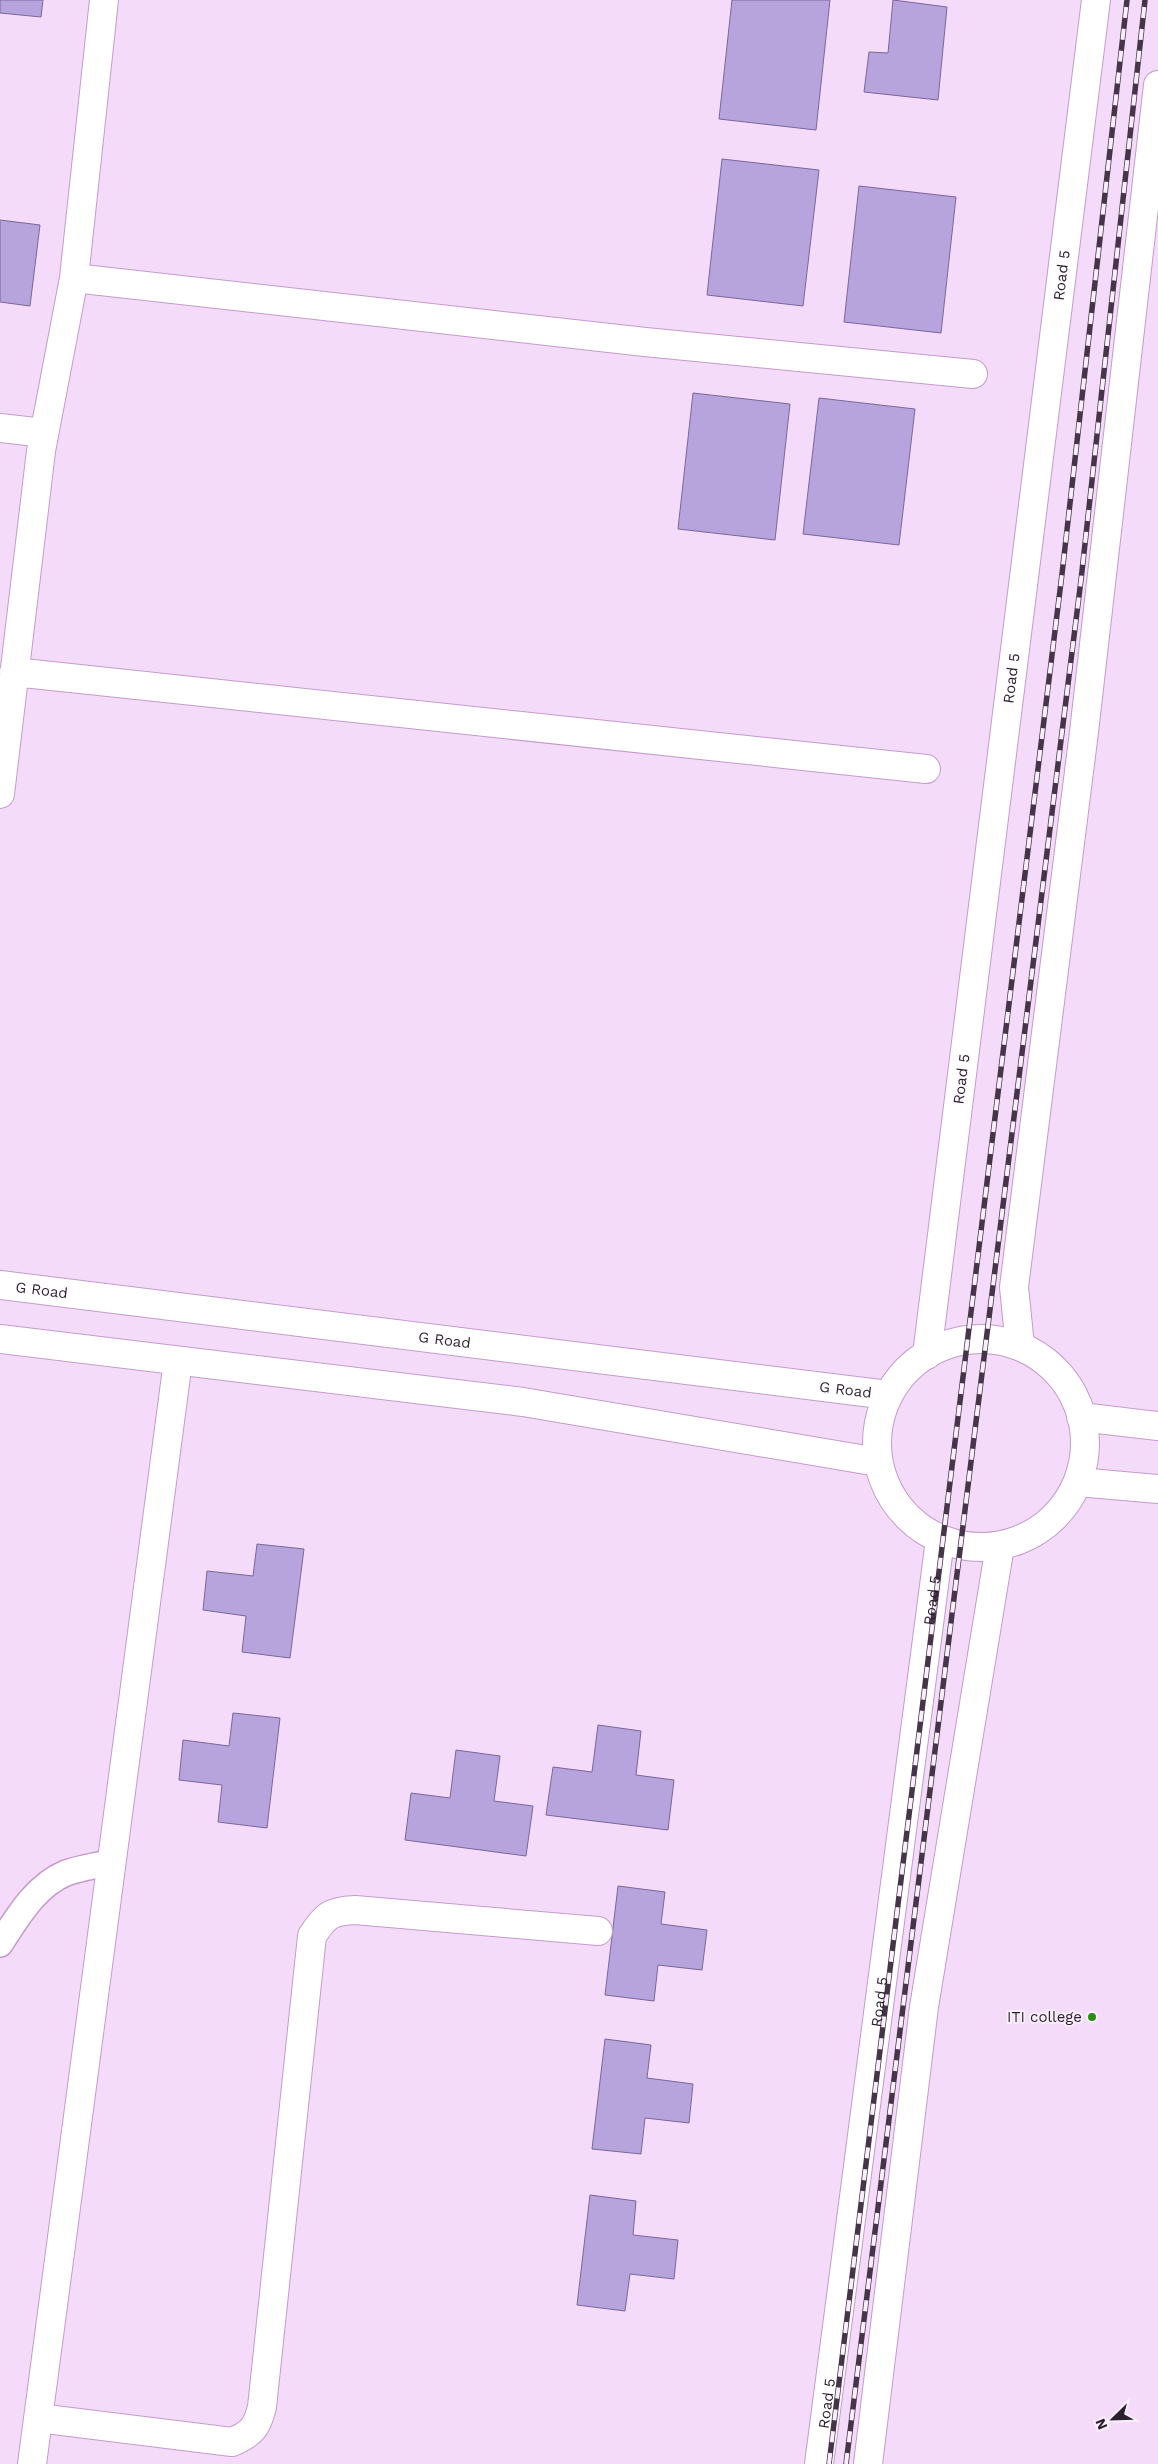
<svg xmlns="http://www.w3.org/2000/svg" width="1158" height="2464" font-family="'Work Sans',sans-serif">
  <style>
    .building { fill: #b8a4dd; stroke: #7a669b }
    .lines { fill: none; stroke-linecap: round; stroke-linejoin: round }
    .service-casing { stroke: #c49bcc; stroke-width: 28 }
    .minor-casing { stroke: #c49bcc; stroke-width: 30 }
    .tertiary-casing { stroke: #c49bcc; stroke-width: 30 }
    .service { stroke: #fff; stroke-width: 25 }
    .minor { stroke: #fff; stroke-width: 28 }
    .tertiary { stroke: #fff; stroke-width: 28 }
    .rail-casing { stroke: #463549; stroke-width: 5.5 }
    .rail { stroke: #f8effa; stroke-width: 4; stroke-dasharray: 11; stroke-linecap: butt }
    .poi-dot { fill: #288f10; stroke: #f8effa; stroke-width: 2 }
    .labels { text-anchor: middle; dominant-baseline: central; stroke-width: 4; stroke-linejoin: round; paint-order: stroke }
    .street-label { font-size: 15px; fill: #2d1d30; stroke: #f8effa }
    .poi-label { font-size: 15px; fill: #2d1d30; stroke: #f8effa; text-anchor: end }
  </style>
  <rect width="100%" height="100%" fill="#f5dbfa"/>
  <!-- building -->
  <path class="building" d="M0 0H43L41 17 0 13Z
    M732 0H830L816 130 719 119Z
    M893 0 947 7 938 100 864 92 869 52 888 53Z
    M722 159 819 170 803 306 707 295Z
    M859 186 956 197 941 333 844 322Z
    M0 220 40 225 30 306 0 302Z
    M693 393 790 404 775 540 678 529Z
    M819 398 915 409 899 545 803 534Z
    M257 1544 304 1549 290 1658 242 1652 246 1616 203 1610 207 1571 253 1576Z
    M233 1713 280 1718 267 1828 218 1822 222 1785 179 1780 183 1740 229 1746Z
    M598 1725 641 1731 636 1775 674 1780 668 1830 546 1815 553 1767 592 1772Z
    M456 1750 500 1756 494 1801 533 1806 526 1856 405 1840 411 1793 450 1798Z
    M618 1886 665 1892 661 1924 707 1930 702 1970 658 1965 654 2001 605 1995Z
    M605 2039 651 2045 647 2078 693 2084 689 2123 645 2118 641 2154 592 2149Z
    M590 2195 636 2201 633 2235 678 2240 674 2279 630 2274 625 2311 577 2305Z"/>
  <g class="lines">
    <defs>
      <path id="service" d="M0 1944C17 1918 35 1886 66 1873 80 1868 96 1866 111 1862"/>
      <path id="minor" d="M74 278 645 342 973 374
        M0 428 44 433
        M14 672 926 769
        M0 794 41 451 74 278 104 0
        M38 2418 232 2442C251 2434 257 2428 262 2407L312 1936C325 1916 330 1911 355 1910L598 1931
        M32 2464 178 1361"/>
      <g id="tertiary">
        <path id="s1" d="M0 1285 888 1395"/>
        <path d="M0 1339 523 1402 878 1462"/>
        <circle cx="981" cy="1443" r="104"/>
        <path d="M1020 1346 1014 1287 1084 732 1158 85"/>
        <path id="s2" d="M927 1355 1096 0"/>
        <path d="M1081 1417 1158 1426"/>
        <path d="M1078 1482 1158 1489"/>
        <path id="s3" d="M819 2464 940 1540"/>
        <path d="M868 2464 924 2007 1000 1546"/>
      </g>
    </defs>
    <!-- service casing -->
    <use href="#service" class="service-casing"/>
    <!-- minor casing -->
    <use href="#minor" class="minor-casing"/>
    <!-- tertiary casing -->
    <use href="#tertiary" class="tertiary-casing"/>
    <!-- service -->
    <use href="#service" class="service"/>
    <!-- minor -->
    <use href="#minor" class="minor"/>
    <!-- tertiary -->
    <use href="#tertiary" class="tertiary"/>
    <defs>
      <path id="rail" d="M829 2464 1062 574 1127 0
        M846 2464 1081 580 1145 0"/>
    </defs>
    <!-- rail casing -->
    <use href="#rail" class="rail-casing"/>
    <!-- rail -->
    <use href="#rail" class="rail"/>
  </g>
  <!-- markers -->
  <circle class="poi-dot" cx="1092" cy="2017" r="5"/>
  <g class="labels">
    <!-- street labels -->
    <g class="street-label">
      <text stroke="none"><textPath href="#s2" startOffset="1088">Road 5</textPath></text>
      <text stroke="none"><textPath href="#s2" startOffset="682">Road 5</textPath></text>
      <text stroke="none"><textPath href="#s2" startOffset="278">Road 5</textPath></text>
      <text stroke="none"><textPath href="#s1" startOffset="42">G Road</textPath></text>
      <text stroke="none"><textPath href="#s1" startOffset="448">G Road</textPath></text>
      <text stroke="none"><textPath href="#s1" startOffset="852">G Road</textPath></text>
      <text stroke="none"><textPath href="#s3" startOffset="871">Road 5</textPath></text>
      <text stroke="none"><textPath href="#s3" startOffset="466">Road 5</textPath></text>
      <text stroke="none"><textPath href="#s3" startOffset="61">Road 5</textPath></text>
    </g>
    <!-- poi labels -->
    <g class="poi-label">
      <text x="1082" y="2017">ITI college</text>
    </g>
  </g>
  <!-- north arrow -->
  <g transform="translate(1113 2419) rotate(247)" stroke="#f8effa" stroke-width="4" paint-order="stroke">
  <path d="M0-4L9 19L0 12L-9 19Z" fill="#2d1d30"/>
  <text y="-8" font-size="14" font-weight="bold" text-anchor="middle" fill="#2d1d30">N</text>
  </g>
</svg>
